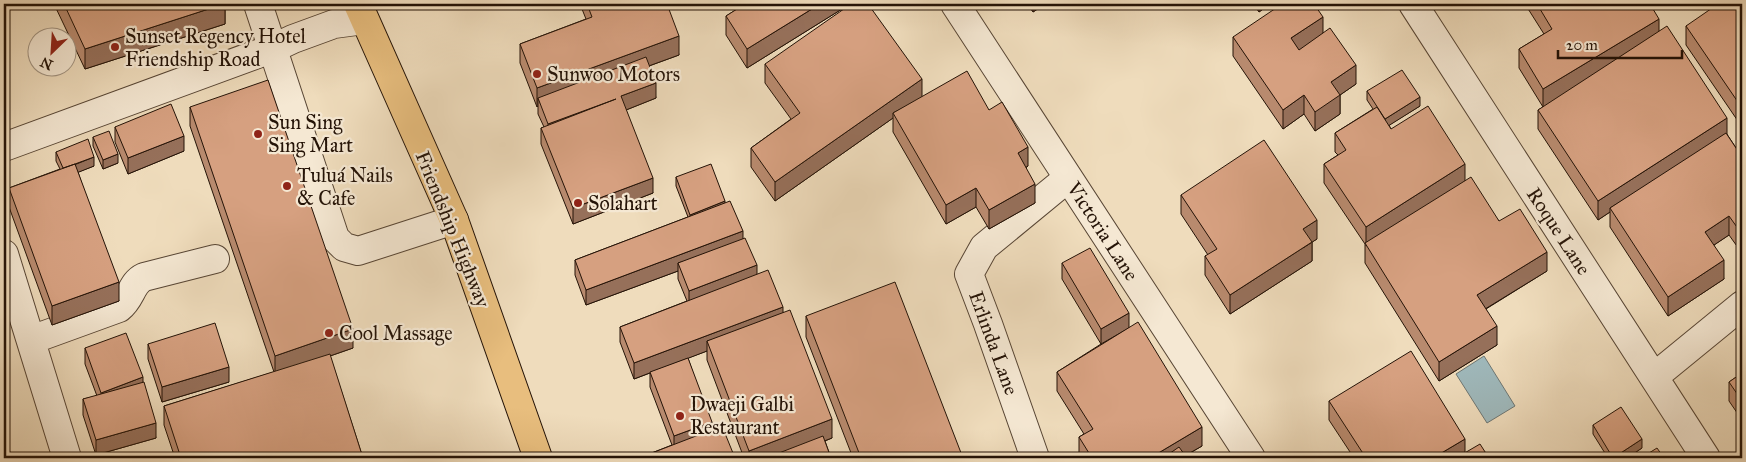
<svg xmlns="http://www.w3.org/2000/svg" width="1746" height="462" font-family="'IM FELL Great Primer',serif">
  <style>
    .water { fill: #9fb9bc; stroke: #6e7774 }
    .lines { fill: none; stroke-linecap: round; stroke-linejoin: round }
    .minor-casing { stroke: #574534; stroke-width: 30 }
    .major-casing { stroke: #241307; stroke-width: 30 }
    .minor { stroke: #f5e8d3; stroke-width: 28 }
    .major { stroke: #e8be7e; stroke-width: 28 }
    .wall { fill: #b88a6e; stroke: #241307 }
    .shaded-wall { fill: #96705a; stroke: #241307 }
    .building { fill: #d6a080; stroke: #241307 }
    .poi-dot { fill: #8f2418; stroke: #f5e8d3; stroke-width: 2 }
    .labels { text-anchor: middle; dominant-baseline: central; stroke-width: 4.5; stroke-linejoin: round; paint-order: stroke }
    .poi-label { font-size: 20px; fill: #241307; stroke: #f5e8d3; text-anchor: start }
    .street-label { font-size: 20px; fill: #241307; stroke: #f5e8d3 }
  </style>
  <rect width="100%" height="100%" fill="#efdcbc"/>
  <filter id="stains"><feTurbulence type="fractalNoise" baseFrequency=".004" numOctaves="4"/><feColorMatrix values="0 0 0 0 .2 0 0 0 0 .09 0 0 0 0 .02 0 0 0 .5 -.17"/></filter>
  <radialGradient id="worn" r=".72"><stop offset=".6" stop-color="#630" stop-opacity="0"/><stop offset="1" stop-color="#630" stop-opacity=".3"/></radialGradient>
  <!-- water -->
  <path class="water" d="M1484 356 1515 406 1487 423 1456 374Z"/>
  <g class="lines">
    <defs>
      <path id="minor" d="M258 4 335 238 344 247 358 251 454 220
        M955 4 1251 458
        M1413 4 1706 458
        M4 147 274 48 293 39 334 24 364 20
        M4 254 67 458
        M31 340 119 308C132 298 131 283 144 277L215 259
        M1654 377 1742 305
        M1035 458 988 324 969 274 984 247 1068 178"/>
      <path id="major" d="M358 4 454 220 538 458"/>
    </defs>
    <!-- minor casing -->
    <use href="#minor" class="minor-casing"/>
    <!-- major casing -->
    <use href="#major" class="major-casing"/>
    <!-- minor -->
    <use href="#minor" class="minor"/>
    <!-- major -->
    <use href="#major" class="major"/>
  </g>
  <!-- wall -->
  <path class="wall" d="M54 4H225V24L85 69Z
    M580 4H667L679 55 649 66 656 98 626 110 653 193 573 224 541 144V128L544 127 538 114V106L537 107 520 63V44L586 19Z
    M745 4H850L747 68 726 35V16Z
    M1027 4H1045L1033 12Z
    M1253 4H1270L1259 12Z
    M1525 4H1650L1659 31 1742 157V247L1739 249 1729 235 1714 245 1724 279 1668 316 1610 227V212L1598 220 1538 129V110L1543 107 1519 68V49L1544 34Z
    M1742 4V127L1686 45V26Z
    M1323 33 1356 84 1340 95V114L1315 131 1304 114 1283 129 1233 56V37Z
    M765 64 922 97 989 110 1028 166 1026 168 1035 203 989 229 976 207 946 224 893 132V118L775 201 751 167V148L791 119 765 83Z
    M1367 91 1420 106 1389 125 1391 129 1465 181 1499 221 1547 271 1486 309 1497 345 1439 381 1365 263V244L1324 183V164L1338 155 1335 152V133L1373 109 1367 100Z
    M190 107 353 348 330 356 363 458H175L164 425V406L274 372 190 126Z
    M115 127 184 151 128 174 115 142Z
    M93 137 118 163 103 169 93 146Z
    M56 152 94 166 78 172 119 301 52 325 9 207V188L60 169 56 161Z
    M676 177 725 203 743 239 757 275 783 312 832 438 825 441 831 458H744L707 360V351L688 358 712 430 735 458H644V456L672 445 650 387V373L634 379 620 342V327L687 301 678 279V271L586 305 575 275V260L688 217 676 186Z
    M1181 195 1317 239 1312 242V261L1230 314 1205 275V256L1208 255 1181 214Z
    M1062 263 1129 327 1202 446 1185 456 1187 458H1081L1079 456V437L1084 434 1057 391V372L1101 344 1062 279Z
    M806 316 963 458H853L806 337Z
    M148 344 229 382 162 402 148 359Z
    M85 348 143 382 156 438 96 455 83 415V399L97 396 85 364Z
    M1742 373V420L1729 401V382Z
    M1329 401 1465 453 1489 458H1354L1329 420Z
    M1593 425 1642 448 1627 458H1608L1593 434Z"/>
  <!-- shaded-wall -->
  <path class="shaded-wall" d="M224 4H225V24L85 69V49Z
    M820 4H850L747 68V49Z
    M1033 4H1045L1033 12Z
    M1259 4H1270L1259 12Z
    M1323 17V36L1291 57V38Z
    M1659 19V38L1543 108V89Z
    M679 36V55L541 105 538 98V106L537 107V88Z
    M1356 65V84L1340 95V114L1315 131V112L1331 82Z
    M922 79V98L893 113V118L775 201V182Z
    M656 83V98L621 112V96Z
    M1304 95V114L1283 129V110Z
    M1420 97V106L1385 128V119Z
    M616 99 548 139V124Z
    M1727 118V137L1610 208V212L1598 220V201Z
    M184 136V151L128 174V158Z
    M1028 147V166L1018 172V153Z
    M118 154V163L103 169V160Z
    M94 157V166L64 178V169Z
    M1465 164V183L1366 246V227Z
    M653 178V193L573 224V208Z
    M1035 184V203L989 229V210Z
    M976 188V207L946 224V205Z
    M725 201V210L690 224V215Z
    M1729 216V235L1705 251V232Z
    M1317 220V239L1303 248V229Z
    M1742 228V247L1739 249V230Z
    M743 231V246L678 263V271L586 305V290Z
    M1312 242V261L1230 314V295Z
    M1547 252V271L1477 314V295Z
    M1724 260V279L1668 316V297Z
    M757 265V281L689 307V291Z
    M119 282V301L52 325V306Z
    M783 307V323L707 341V351L634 379V363Z
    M1129 313V328L1101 344V329Z
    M1497 326V345L1439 381V362Z
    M353 329V348L275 375V356Z
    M229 367V382L162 402V387Z
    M143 377V393L101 408V393Z
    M832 419V438L780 458H749V451Z
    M712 422V438L674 452V436Z
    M156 423V438L96 455V440Z
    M1202 427V446L1181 458H1150Z
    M1465 439V458H1433Z
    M1642 439V448L1627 458H1613Z"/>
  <!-- building -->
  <path class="building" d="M64 4H224L85 49Z
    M587 4H667L679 36 537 88 520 44 592 17Z
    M745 4H820L747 49 726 16Z
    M851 4H868L922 79 775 182 751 148 800 113 765 64Z
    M1282 4H1314L1323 17 1291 38 1299 50 1330 28 1356 65 1331 82 1340 95 1315 112 1304 95 1283 110 1233 37Z
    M1537 4H1650L1659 19 1543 89 1519 49 1552 29Z
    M1718 4H1742V108L1686 26Z
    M1667 26 1727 118 1598 201 1538 110Z
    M646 57 656 83 621 96 653 178 573 208 541 128 616 99 548 124 538 98Z
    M1402 70 1420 97 1385 119 1367 91Z
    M967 71 989 110 1002 102 1028 147 1018 153 1035 184 989 210 976 188 946 205 893 113Z
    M268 80 353 329 275 356 190 107Z
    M171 104 184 136 128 158 115 127Z
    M1428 106 1465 164 1366 227 1324 164 1346 150 1335 133 1377 107 1391 129Z
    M109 131 118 154 103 160 93 137Z
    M1726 133 1742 157V228L1739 230 1729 216 1705 232 1724 260 1668 297 1610 208Z
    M88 139 94 157 75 164 63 168 56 152Z
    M1264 140 1317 220 1303 229 1312 242 1230 295 1205 256 1217 249 1181 195Z
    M75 164 119 282 52 306 9 188Z
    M711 164 725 201 690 215 676 177Z
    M1471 177 1499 221 1520 209 1547 252 1477 295 1497 326 1439 362 1365 243Z
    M730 201 743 231 586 290 575 260Z
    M745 238 757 265 689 291 678 263Z
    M1090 248 1129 313 1101 329 1062 263Z
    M768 270 783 307 634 363 620 327Z
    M895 282 963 458H861L806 316Z
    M790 310 832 419 749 451 707 341Z
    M1138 322 1202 427 1150 458H1092L1079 437 1093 429 1057 372Z
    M215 323 229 367 162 387 148 344Z
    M126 333 143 377 101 393 85 348Z
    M1411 351 1465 439 1433 458H1366L1329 401Z
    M330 354 363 458H181L164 406Z
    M688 358 712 422 674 436 650 372Z
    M1742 373V401L1729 382Z
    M144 382 156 423 96 440 83 399Z
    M1621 407 1642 439 1613 458 1593 425Z
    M722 426 735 458H645L644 456Z
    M4 435 12 458H4Z
    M823 436 831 458H766Z
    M1480 444 1489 458H1456Z
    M1179 447 1187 458H1163Z
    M1657 448 1664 458H1641Z"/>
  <!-- markers -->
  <g class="poi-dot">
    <circle cx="115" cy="47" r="5"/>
    <circle cx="537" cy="74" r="5"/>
    <circle cx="258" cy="134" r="5"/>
    <circle cx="287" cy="186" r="5"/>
    <circle cx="578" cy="203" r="5"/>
    <circle cx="329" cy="333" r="5"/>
    <circle cx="680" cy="416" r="5"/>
  </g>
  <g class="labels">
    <!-- poi labels -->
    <g class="poi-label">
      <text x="125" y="36">Sunset Regency Hotel<tspan x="125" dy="23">Friendship Road</tspan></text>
      <text x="547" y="74">Sunwoo Motors</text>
      <text x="268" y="122">Sun Sing<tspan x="268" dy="23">Sing Mart</tspan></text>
      <text x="297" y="175">Tuluá Nails<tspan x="297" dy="23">&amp; Cafe</tspan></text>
      <text x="588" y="203">Solahart</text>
      <text x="339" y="333">Cool Massage</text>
      <text x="690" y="404">Dwaeji Galbi<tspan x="690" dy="23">Restaurant</tspan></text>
    </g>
    <!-- street labels -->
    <g class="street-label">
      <text transform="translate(453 229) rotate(68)">Friendship Highway</text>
      <text transform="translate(1103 231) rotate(57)">Victoria Lane</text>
      <text transform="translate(1559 231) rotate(57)">Roque Lane</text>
      <text transform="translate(994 343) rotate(70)">Erlinda Lane</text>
    </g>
  </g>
  <!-- margin -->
  <rect width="1746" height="462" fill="none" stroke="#efdcbc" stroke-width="20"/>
  <rect x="5" y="5" width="1736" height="452" fill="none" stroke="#241307" stroke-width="2.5"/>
  <rect x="10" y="10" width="1726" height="442" fill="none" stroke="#241307"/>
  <!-- north arrow -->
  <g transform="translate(52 52) rotate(205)"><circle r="24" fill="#f5e8d3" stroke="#a19381"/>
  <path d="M0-4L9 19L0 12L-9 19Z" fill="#8f2418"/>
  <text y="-8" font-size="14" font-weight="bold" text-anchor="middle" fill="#241307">N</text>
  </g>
  <!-- scale -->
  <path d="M1558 50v8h124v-8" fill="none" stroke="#241307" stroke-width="2.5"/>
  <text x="1566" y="50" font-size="15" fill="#241307" stroke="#f5e8d3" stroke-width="4" paint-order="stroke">20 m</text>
  <rect width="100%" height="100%" filter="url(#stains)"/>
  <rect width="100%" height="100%" fill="url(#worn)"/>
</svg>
